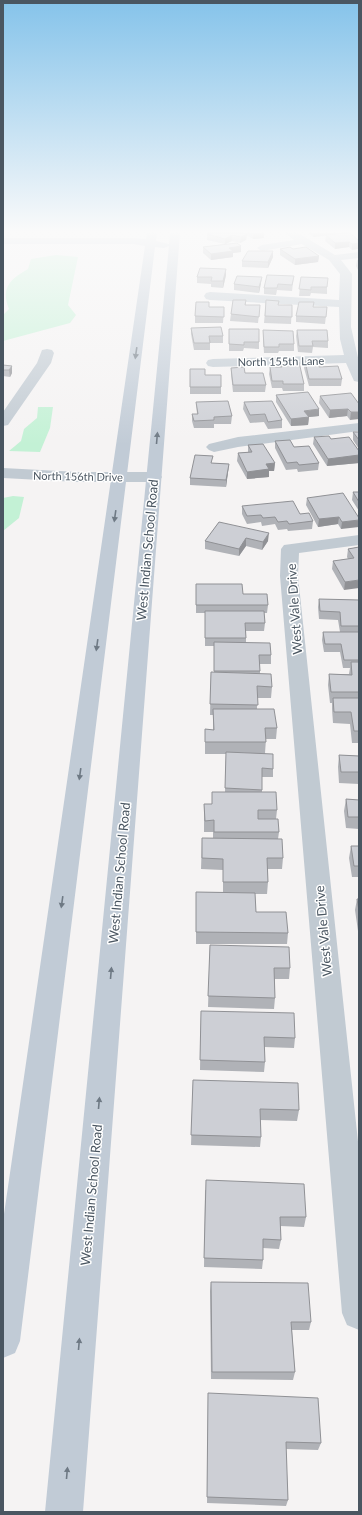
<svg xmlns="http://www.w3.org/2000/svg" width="362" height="1515" font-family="Lato,sans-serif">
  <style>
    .green { fill: #c3f1d5 }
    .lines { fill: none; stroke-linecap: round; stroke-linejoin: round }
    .street { fill: #c1cad2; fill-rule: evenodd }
    .secondary { fill: #c1cbd6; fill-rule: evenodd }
    .wall { fill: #b0b2b7 }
    .shaded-wall { fill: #909195 }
    .building { fill: #cdcfd5; stroke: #909195 }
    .oneway { fill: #6e7984 }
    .labels { text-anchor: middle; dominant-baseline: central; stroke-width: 3; stroke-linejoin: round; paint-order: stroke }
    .far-street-label { font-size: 11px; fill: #4a5661; stroke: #fff }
    .street-label { font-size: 13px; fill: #4a5661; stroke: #fff }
  </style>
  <rect width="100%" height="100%" fill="#f5f3f3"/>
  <!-- green -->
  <path class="green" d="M56 255 78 257 68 305 76 315 70 323 3 341V315L9 309C0 287 11 279 28 269L31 259Z
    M38 407H53L50 428 40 452 9 451 21 441 24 429 37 418Z
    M13 496 24 497 19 518 3 531V498Z"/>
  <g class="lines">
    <!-- street -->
    <path class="street" d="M285 233H298L335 255 359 252V258L341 260 352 274 351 327 359 362V382L354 381 346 363 213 367 208 366 206 363 208 360 213 359 344 355 340 339 339 307 210 300 206 299 204 296 206 293 210 292 339 300 340 274 329 260 302 244 262 251 257 248 262 245 294 240Z
      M47 349 52 350 54 353 51 363 8 425 3 426V412L37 363 42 350Z
      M359 423V431L238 447 214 452 209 450 206 447 209 444 238 437Z
      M3 468 78 472H154L160 474 162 477 160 480 154 482H78L3 478Z
      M359 535V545L299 553 298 576 359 1151V1330L347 1325 342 1313 280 576 281 549 284 545Z"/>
    <!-- secondary -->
    <path class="secondary" d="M147 233H157L156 241 169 244 170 233H180L83 1512H45L169 246 164 248 155 247 20 1341 15 1353 3 1358V1221L145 246 133 244H3V238H133L146 239Z"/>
  </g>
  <!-- wall -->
  <path class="wall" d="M209 233H264V238L253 239 247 235 246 240 240 243 232 241 226 244 241 246V252L233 253V257L211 260 203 253V247L225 244 207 240V234Z
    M307 233H339L359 241 352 250 349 247 335 249 325 241 326 236 313 237Z
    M280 249H293L319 256 318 262 295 265 280 255Z
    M359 255V270H358L356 266 357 260H358Z
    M273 257 268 268 242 267V261Z
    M226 275 223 288 211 287V284L197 283V277Z
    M294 276 292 291 277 290 276 295 264 294V288Z
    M301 277 327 287V294L311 293 310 296H299Z
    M261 283 259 293 234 290V284Z
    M246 300V305H260L258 323 230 321 231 314Z
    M266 300 278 305H292L291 324 264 323Z
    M224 307 223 323H195V316Z
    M313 307H327L325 324 296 322V316Z
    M191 328 223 336V343H210V350H194L191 334Z
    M229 329 259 342V349L244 348 243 351H229Z
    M263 330 294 344V351H279L278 353H264L263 337Z
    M297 330 328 341V348L313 347 312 353 298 352 296 336Z
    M305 361 319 367 342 379 341 386H309L304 368Z
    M280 362 304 384V391H283L282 388H272L269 374 270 367H280Z
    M3 365 12 366V373L10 377 3 376Z
    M231 368 245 373 266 385 265 392H233L231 374Z
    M190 369 205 375 221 387V394H190Z
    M276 395 319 416 309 417 308 425 291 426 276 402Z
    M320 396 359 404 350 420 347 416 329 418 319 403Z
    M196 402 232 416 231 424H214V428H194L192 421V414H197Z
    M244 402 282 420V428L268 429 264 422 250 423 243 409Z
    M353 432H359V449L353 440Z
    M314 437 331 439 359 451V463L327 466 313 444Z
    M275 441 319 463 318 470 298 472 297 469 286 470 275 448Z
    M248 445 275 463 274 471H269V477L247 479 237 461 238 453 248 452Z
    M213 463 229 464 228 472 226 487 190 485V478Z
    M353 492H359V511L352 500Z
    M307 498 359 518 341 529 338 524 318 527 306 505Z
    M242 506 300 514 313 521 312 529 288 531 287 529 278 530 275 524 262 526 261 522 247 524 242 514Z
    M219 522 268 541 262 550 246 546 239 556 205 549V541Z
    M359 547 344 590 332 569 333 561 348 559 347 557 348 549Z
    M196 584 243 594 268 605 267 613H264L265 623 264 631H246V642L271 655V664H260V674L272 687 271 698H257V709L277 728 276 739H266L265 753 273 769V777H262V792L277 810 276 819 279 832 278 839 283 858 282 869H268V882L267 894H255L256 912 288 933 287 944H196V892H223V870L201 869 202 838H213V832H204V804H212V792H225L226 754H205V729L213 730V715H210L211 672 214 673V646H205V613H196Z
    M319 599 359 600V784L339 783 338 767 339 755 359 756 358 747V743H352L350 724 333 723 332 709V703H330L328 685 329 674H349L350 668H343L340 652H324L322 640 323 632H340L338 620 319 619 318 607Z
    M346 799 359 800V829L346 828 344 811Z
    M351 846H359V877H352L349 858Z
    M357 899H359V931H358L355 910Z
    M210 945 290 968 289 979H275V998L274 1009 208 1007Z
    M201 1011 295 1038 294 1048 264 1047 265 1062 264 1072 200 1070Z
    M193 1080 299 1110 297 1121 260 1120 261 1137 260 1147 191 1145Z
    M205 1190 306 1217 304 1227 280 1226 281 1240 279 1249 263 1248V1260L262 1269 204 1267Z
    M211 1282 311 1322 309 1330H292L295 1372 293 1380 211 1379 210 1291Z
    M208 1393 321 1443 318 1450 286 1449 288 1500 286 1506 207 1503Z"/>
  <!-- shaded-wall -->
  <path class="shaded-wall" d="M240 233H245V235L247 234 246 240 240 243 241 237Z
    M264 233V238L253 239V234Z
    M313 233H339L313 237Z
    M232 235V241L225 244V239Z
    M349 242V247L335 249V243Z
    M359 243V249L352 250V244Z
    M241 246V252L233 253V257L211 260V254L229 248Z
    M273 251V257L268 268V262Z
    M319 256 318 262 295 265V259Z
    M226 269V275L223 288V281Z
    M262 277 261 283 259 293V287Z
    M12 366V373L10 377 9 370Z
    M319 409V416L309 417 308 425 291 426V419L304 411Z
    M348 409 347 416 329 418 330 410Z
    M351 412H359V419L350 420Z
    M359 455V463L327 466 328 459Z
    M275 463 274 471H269V477L247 479V472L266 464Z
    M229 464 228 472 226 487V480Z
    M339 517 338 524 318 527 319 519Z
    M359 520V527L341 529 342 522Z
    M269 533 268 541 262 550 263 542Z
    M246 538V546L239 556V549Z
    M359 580V588L344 590 345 582Z"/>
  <!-- building -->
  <path class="building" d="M209 233H242L247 234 241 237 232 235 225 239 207 234Z
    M345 233H350L359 241V243L352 244 349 242 335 243 326 235Z
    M237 243 241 246 229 248 233 251 211 254 203 247Z
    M290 247 293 249 306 247 319 256 295 259 280 249Z
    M248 251H273L268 262 242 261Z
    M200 268 226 269 223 281H211L212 277H197Z
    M267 275 294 276 292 285 278 284 277 288H264Z
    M237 276 262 277 259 287 234 284Z
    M301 277 328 278 327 287H311V290L299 289Z
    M233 300H246L245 305H260L259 317 231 314Z
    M266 300 279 301 278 305H292V317L265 316Z
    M196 302H209V307H224V317L195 316Z
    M299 302H314L313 307H327L326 317 296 316Z
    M221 327 223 336H209L210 343H194L191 328Z
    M229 329H259V342H244V345L229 344Z
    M263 330 293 331 294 344H279V347H264Z
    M297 330H327L328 341H312L313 346H299Z
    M305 361H318L319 367 338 366 342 379H309Z
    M280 362H299L304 384H283V381H272L270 367H282Z
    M3 365 12 366 9 370H3Z
    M244 367 245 373H263L266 385H233L231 368Z
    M190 369H205V375H221V387H190Z
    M308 392 319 409 304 411 309 417 291 419 276 395Z
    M351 393 359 404V412H351L348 409 330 410 320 396Z
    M228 401 232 416 214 417V420L194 421 192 414H198L196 402Z
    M272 401 282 420 268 422 265 414 250 415 244 402Z
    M353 432H359V440Z
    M329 436 331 439 349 437 359 451V455L328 459 314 437Z
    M290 440 294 447 309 446 319 463 299 465 297 462 287 463 275 441Z
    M263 444 275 463 266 464 269 469 247 472 238 453 252 452 248 445Z
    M195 455 213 456 211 463 229 464 226 480 190 478Z
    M353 492H359V502Z
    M343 493 359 518V520L342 522 339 517 319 519 307 498Z
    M293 501 300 514 309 513 313 521 289 524 287 521 278 522 275 517 263 518 261 515 247 516 242 506Z
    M219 522 269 533 263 542 246 538 239 549 205 541Z
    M359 547V580L345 582 333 561 354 558 348 549Z
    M196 584H242L243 594H267L268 605H196Z
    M319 599 359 600V626H341L340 612 320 611Z
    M205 611H264L265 623H245L246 638H205Z
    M323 632H359V660H344L341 644H325Z
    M214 642 270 643 271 655H259L260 671H214Z
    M351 662H359V692H331L329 674 352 675Z
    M211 672 271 674 272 687 257 686 258 705 210 704Z
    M333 698H359V731H354L351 712H334Z
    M213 709H274L277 728H265L266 742H205V729L214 730Z
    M226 752 273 754V769L262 768V790L225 788Z
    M339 755 359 756V772H341Z
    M212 792H276L277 810H258V819H278L279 832H214V820L205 821 204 804H212Z
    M346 799 359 800V817H348Z
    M202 838 282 839 283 858H267L268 882H223V859L202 858Z
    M351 846H359V866H354Z
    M196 892 255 893 256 912H286L288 933 196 932Z
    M357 899H359V911Z
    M210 945 289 947 290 968H274L275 998 208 996Z
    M201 1011 294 1013 295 1038 264 1037 265 1062 200 1060Z
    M193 1080 298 1083 299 1110 260 1109 261 1137 191 1135Z
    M206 1180 304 1184 306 1217H280L281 1240 263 1239V1260L204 1258Z
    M211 1282 308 1283 311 1322H291L295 1372H212Z
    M208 1393 318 1398 321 1443 286 1442 288 1500 207 1497Z"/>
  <!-- one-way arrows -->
  <defs><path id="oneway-solid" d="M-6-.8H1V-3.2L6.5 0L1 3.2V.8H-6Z"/></defs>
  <g class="oneway">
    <use href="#oneway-solid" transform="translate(136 353) rotate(98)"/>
    <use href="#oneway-solid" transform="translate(157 438) rotate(-85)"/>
    <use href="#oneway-solid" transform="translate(115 516) rotate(98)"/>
    <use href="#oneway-solid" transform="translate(97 645) rotate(98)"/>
    <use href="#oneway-solid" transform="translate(80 774) rotate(98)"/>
    <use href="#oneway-solid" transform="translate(62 902) rotate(98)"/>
    <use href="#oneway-solid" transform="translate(111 973) rotate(-85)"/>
    <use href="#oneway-solid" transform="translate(99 1103) rotate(-85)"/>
    <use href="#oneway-solid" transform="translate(79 1344) rotate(-85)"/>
    <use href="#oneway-solid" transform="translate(67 1473) rotate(-85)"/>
  </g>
  <!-- sky -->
  <linearGradient id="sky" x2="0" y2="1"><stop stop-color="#85c3ea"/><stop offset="0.52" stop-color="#fafafa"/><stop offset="1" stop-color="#fafafa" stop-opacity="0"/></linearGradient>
  <rect width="362" height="445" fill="url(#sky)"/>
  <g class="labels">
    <!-- far-street labels -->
    <g class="far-street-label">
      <text transform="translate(281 361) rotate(-1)">North 155th Lane</text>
      <text transform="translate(78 476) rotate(1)">North 156th Drive</text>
    </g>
    <!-- street labels -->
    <g class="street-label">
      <text transform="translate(147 550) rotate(-85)">West Indian School Road</text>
      <text transform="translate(294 609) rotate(-94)">West Vale Drive</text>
      <text transform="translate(119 873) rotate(-85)">West Indian School Road</text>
      <text transform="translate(323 931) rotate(-95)">West Vale Drive</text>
      <text transform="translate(91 1195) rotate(-85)">West Indian School Road</text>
    </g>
  </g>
  <!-- border -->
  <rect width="362" height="1515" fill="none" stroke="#4a5661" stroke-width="8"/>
</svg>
